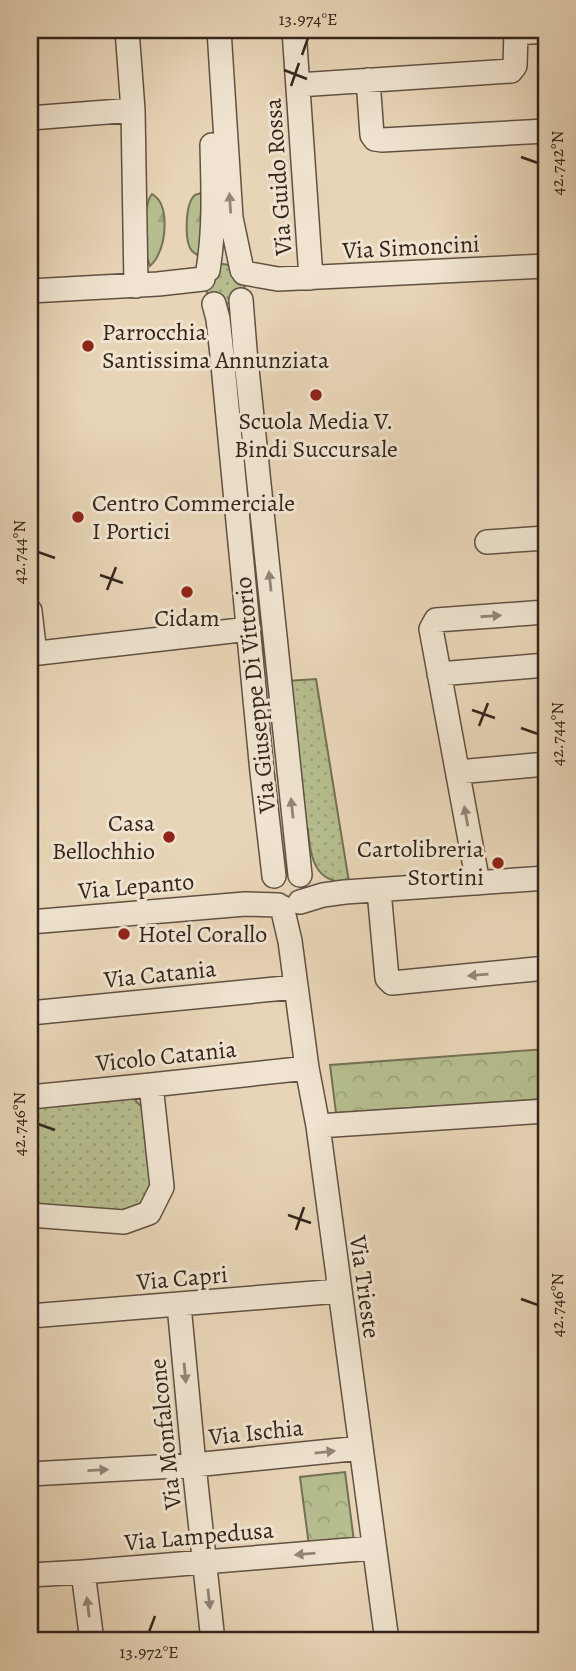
<svg xmlns="http://www.w3.org/2000/svg" width="576" height="1671" font-family="Alegreya,serif">
  <style>
    .grass { fill: url(#grass-dots); stroke: #757155; stroke-width: 2 }
    .forest { fill: url(#forest-firs); stroke: #757155; stroke-width: 2 }
    .park { fill: url(#park-crowns); stroke: #757155; stroke-width: 2 }
    .lines { fill: none; stroke-linecap: round; stroke-linejoin: round }
    .minor-casing { stroke: #615143; stroke-width: 26 }
    .minor { stroke: #f0e4d0; stroke-width: 23 }
    .oneway { fill: #928476 }
    .ticks { fill: none; stroke: #34251c; stroke-width: 2.5 }
    .poi-dot { fill: #8f2418; stroke: #f0e4d0; stroke-width: 2.5 }
    .labels { text-anchor: middle; dominant-baseline: central; stroke-width: 6; stroke-linejoin: round; paint-order: stroke }
    .street-label { font-size: 24px; fill: #34251c; stroke: #f0e4d0 }
    .poi-label { font-size: 24px; fill: #34251c; stroke: #f0e4d0; text-anchor: start }
    .neatline { fill: none; stroke: #34251c; stroke-width: 2.5 }
    .ticks-label { font-size: 18px; text-anchor: middle; fill: #34251c }
  </style>
  <defs>
    <pattern id="grass-dots" width="8" height="8" patternUnits="userSpaceOnUse" patternTransform="scale(1.75)"><rect width="8" height="8" fill="#b6bd8e"/><path d="M2 2h.1M6 6h.1" fill="none" stroke="#9da27a" stroke-width="1.8" stroke-linecap="round"/></pattern>
    <pattern id="forest-firs" width="22" height="20" patternUnits="userSpaceOnUse" patternTransform="scale(1.75)"><rect width="22" height="20" fill="#b6bd8e"/><path d="M5 1l3.5 6h-7zM16 11l3.5 6h-7z" fill="#9da27a"/></pattern>
    <pattern id="park-crowns" width="20" height="18" patternUnits="userSpaceOnUse" patternTransform="scale(1.75)"><rect width="20" height="18" fill="#b6bd8e"/><path d="M2 6a3 3 0 1 1 6 0M12 15a3 3 0 1 1 6 0" fill="none" stroke="#9da27a"/></pattern>
  </defs>
  <rect width="100%" height="100%" fill="#e8d5b7"/>
  <filter id="stains"><feTurbulence type="fractalNoise" baseFrequency=".00286" numOctaves="4"/><feColorMatrix values="0 0 0 0 .2 0 0 0 0 .09 0 0 0 0 .02 0 0 0 .5 -.17"/></filter>
  <radialGradient id="worn" r=".72"><stop offset=".6" stop-color="#630" stop-opacity="0"/><stop offset="1" stop-color="#630" stop-opacity=".3"/></radialGradient>
  <!-- grass -->
  <path class="grass" d="M223 264 235 266 245 282C244 308 215 311 205 289L217 265Z
    M316 679 349 882C314 884 310 856 308 829H301L287 681Z
    M127 1092 143 1108 153 1194 128 1216 30 1211V1103Z"/>
  <!-- forest -->
  <path class="forest" d="M201 193 208 197 202 258C198 255 195 254 192 251 184 242 185 203 195 195 197 194 199 194 201 193Z
    M152 194C170 204 166 241 157 257 156 260 153 263 150 266 143 251 142 207 152 194Z"/>
  <!-- park -->
  <path class="park" d="M546 1049V1099L336 1113 330 1065Z
    M345 1472 354 1541 309 1546 300 1477Z"/>
  <g class="lines">
    <defs>
      <path id="minor" d="M127 30 133 110 136 286
        M219 30 231 218 242 270
        M294 30 311 278
        M517 33 546 31
        M368 80 372 135 375 139 382 140 546 131
        M298 85 511 71 515 66 516 30
        M30 118 133 110
        M208 270C215 228 213 187 212 145
        M244 273 278 279 546 266
        M30 291 158 284 203 279
        M241 300 245 350 300 875
        M214 304 218 319 222 355 262 772 274 876
        M487 542 546 538
        M30 611 35 654
        M30 654 249 629
        M439 674 546 665
        M458 772 546 764
        M478 883 431 629 436 620 546 612
        M379 891 387 978 392 983 546 968
        M300 902 323 895 345 892 546 878
        M282 907 290 941 307 1068 318 1126 387 1641
        M30 922 245 904 278 905
        M30 1013 295 987
        M30 1097 151 1085 307 1068
        M318 1126 546 1111
        M30 1215 124 1222 149 1213 162 1187 151 1085
        M179 1305 194 1465 213 1641
        M30 1316 339 1291
        M30 1474 194 1465 361 1448
        M83 1572 92 1641
        M30 1575 83 1572 373 1548"/>
    </defs>
    <!-- minor casing -->
    <use href="#minor" class="minor-casing"/>
    <!-- minor -->
    <use href="#minor" class="minor"/>
  </g>
  <!-- one-way arrows -->
  <defs><path id="oneway-solid" d="M-6-.8H1V-3.2L6.5 0L1 3.2V.8H-6Z" transform="scale(1.75)"/></defs>
  <g class="oneway">
    <use href="#oneway-solid" transform="translate(230 203) rotate(-94)"/>
    <use href="#oneway-solid" transform="translate(270 581) rotate(-96)"/>
    <use href="#oneway-solid" transform="translate(491 616) rotate(-4)"/>
    <use href="#oneway-solid" transform="translate(292 808) rotate(-96)"/>
    <use href="#oneway-solid" transform="translate(466 816) rotate(-100)"/>
    <use href="#oneway-solid" transform="translate(478 975) rotate(175)"/>
    <use href="#oneway-solid" transform="translate(185 1373) rotate(85)"/>
    <use href="#oneway-solid" transform="translate(325 1452) rotate(-6)"/>
    <use href="#oneway-solid" transform="translate(98 1470) rotate(-3)"/>
    <use href="#oneway-solid" transform="translate(305 1554) rotate(175)"/>
    <use href="#oneway-solid" transform="translate(209 1599) rotate(84)"/>
    <use href="#oneway-solid" transform="translate(88 1607) rotate(-97)"/>
  </g>
  <!-- ticks -->
  <path class="ticks" d="M302 55 308 38M284 70 307 79M291 86 299 63M521 157 538 163M38 552 55 558M100 575 123 583M107 590 116 567M472 710 495 718M479 726 488 703M521 728 538 734M38 1124 55 1130M288 1215 311 1223M296 1230 304 1207M521 1299 538 1305M149 1632 155 1616"/>
  <!-- markers -->
  <g class="poi-dot">
    <circle cx="88" cy="346" r="7"/>
    <circle cx="316" cy="395" r="7"/>
    <circle cx="78" cy="517" r="7"/>
    <circle cx="187" cy="592" r="7"/>
    <circle cx="169" cy="837" r="7"/>
    <circle cx="498" cy="863" r="7"/>
    <circle cx="124" cy="934" r="7"/>
  </g>
  <g class="labels">
    <!-- street labels -->
    <g class="street-label">
      <text transform="translate(278 177) rotate(-94)">Via Guido Rossa</text>
      <text transform="translate(411 247) rotate(-3)">Via Simoncini</text>
      <text transform="translate(255 695) rotate(-96)">Via Giuseppe Di Vittorio</text>
      <text transform="translate(136 886) rotate(-5)">Via Lepanto</text>
      <text transform="translate(160 974) rotate(-6)">Via Catania</text>
      <text transform="translate(166 1056) rotate(-6)">Vicolo Catania</text>
      <text transform="translate(182 1278) rotate(-5)">Via Capri</text>
      <text transform="translate(365 1287) rotate(82)">Via Trieste</text>
      <text transform="translate(256 1432) rotate(-6)">Via Ischia</text>
      <text transform="translate(165 1434) rotate(-96)">Via Monfalcone</text>
      <text transform="translate(199 1536) rotate(-5)">Via Lampedusa</text>
    </g>
    <!-- poi labels -->
    <g class="poi-label">
      <text x="102" y="332">Parrocchia<tspan x="102" dy="28">Santissima Annunziata</tspan></text>
      <text x="316" y="421" text-anchor="middle">Scuola Media V.<tspan x="316" dy="28">Bindi Succursale</tspan></text>
      <text x="92" y="503">Centro Commerciale<tspan x="92" dy="28">I Portici</tspan></text>
      <text x="187" y="618" text-anchor="middle">Cidam</text>
      <text x="155" y="823" text-anchor="end">Casa<tspan x="155" dy="28">Bellochhio</tspan></text>
      <text x="484" y="849" text-anchor="end">Cartolibreria<tspan x="484" dy="28">Stortini</tspan></text>
      <text x="138" y="934">Hotel Corallo</text>
    </g>
  </g>
  <!-- margin -->
  <rect width="576" height="1671" fill="none" stroke="#e8d5b7" stroke-width="77"/>
  <rect x="38" y="38" width="500" height="1594" class="neatline"/>
  <g class="ticks-label">
    <text x="308" y="25">13.974°E</text>
    <text transform="translate(557 163) rotate(-90)" y="6">42.742°N</text>
    <text transform="translate(19 552) rotate(-90)" y="6">42.744°N</text>
    <text transform="translate(557 734) rotate(-90)" y="6">42.744°N</text>
    <text transform="translate(19 1124) rotate(-90)" y="6">42.746°N</text>
    <text transform="translate(557 1305) rotate(-90)" y="6">42.746°N</text>
    <text x="149" y="1658">13.972°E</text>
  </g>
  <rect width="100%" height="100%" filter="url(#stains)"/>
  <rect width="100%" height="100%" fill="url(#worn)"/>
</svg>
